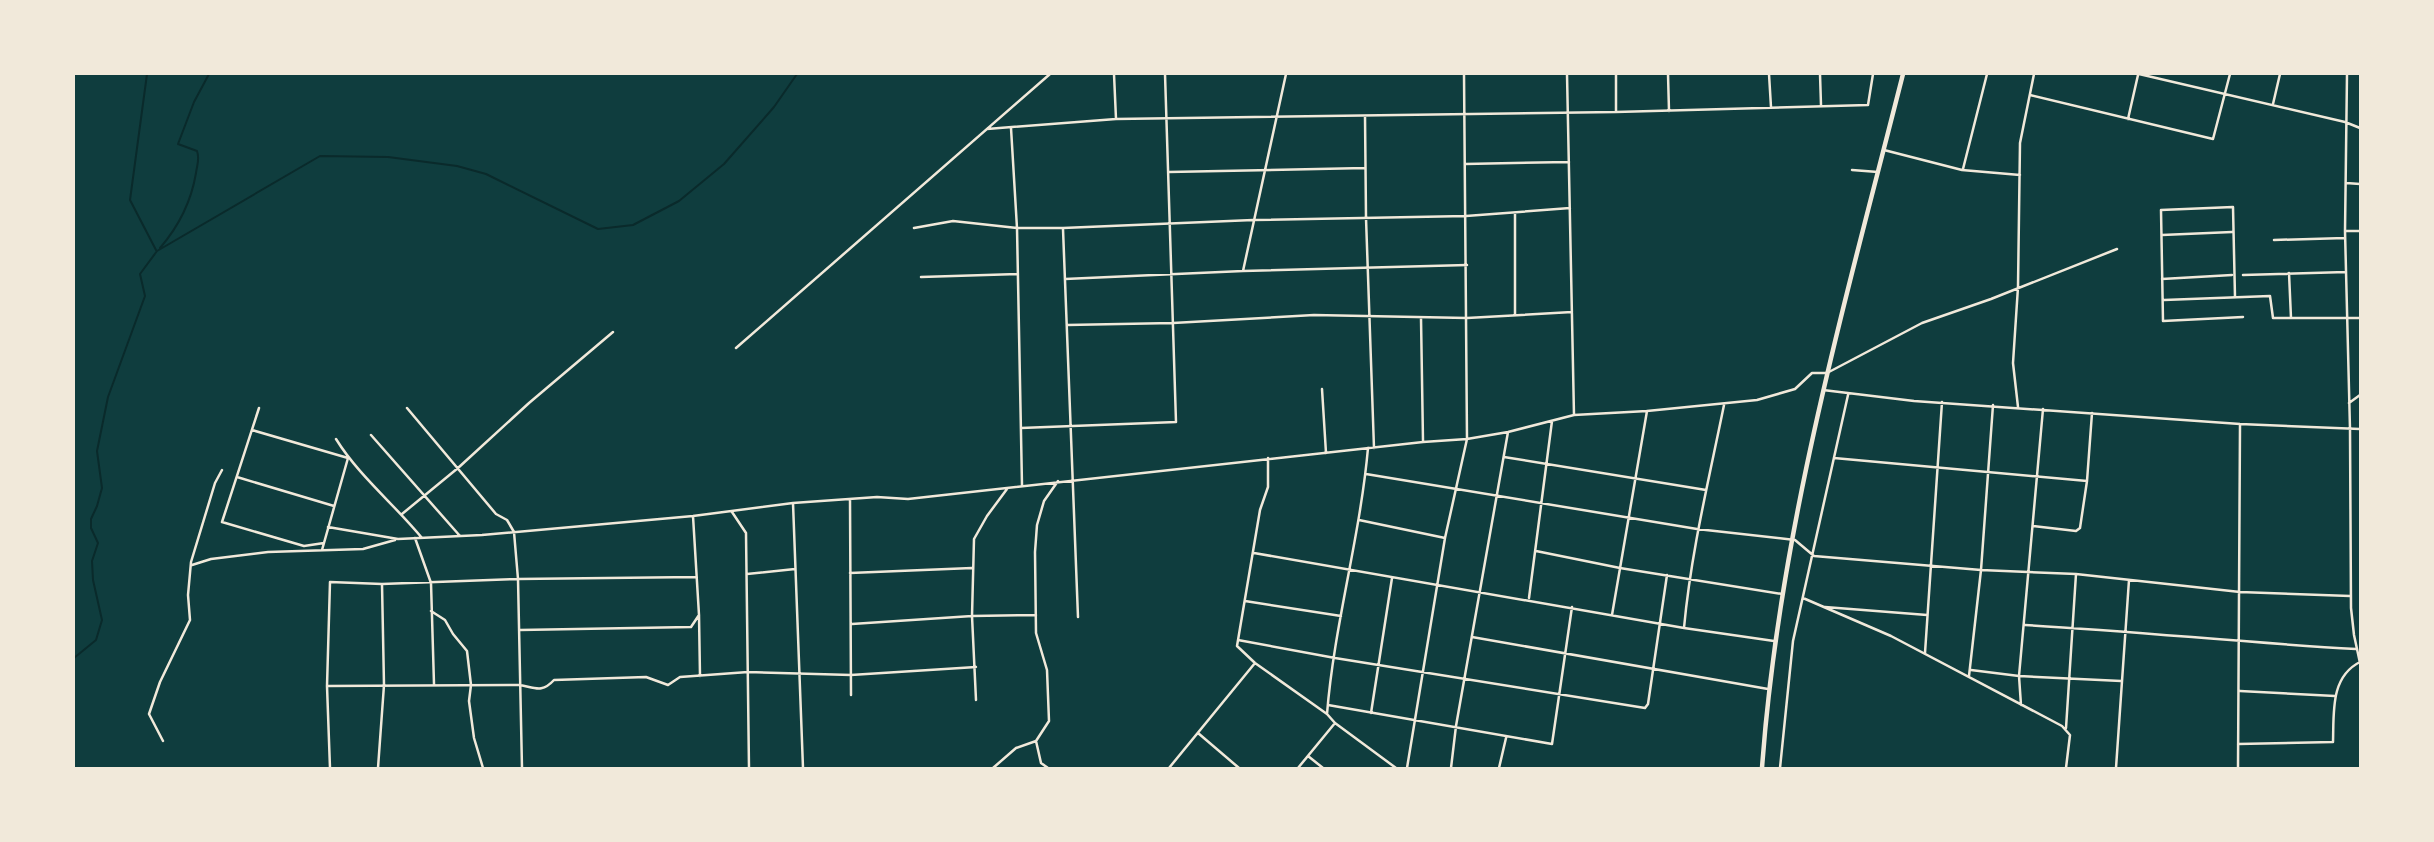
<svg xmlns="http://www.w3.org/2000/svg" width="2434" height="842" font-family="Poppins,sans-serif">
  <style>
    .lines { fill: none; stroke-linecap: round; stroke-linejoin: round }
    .stream { stroke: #0a2a2b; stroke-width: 2 }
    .minor { stroke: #f1e9da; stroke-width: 2.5 }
    .primary { stroke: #f1e9da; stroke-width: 4.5 }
  </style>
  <rect width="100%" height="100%" fill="#0f3d3e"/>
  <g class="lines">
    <!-- stream -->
    <path class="stream" d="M147 74 130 200 156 250
      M160 248C179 226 191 203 196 173 197 165 200 159 197 151L178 144 194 102 209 74
      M74 658 96 640 102 620 93 580 92 561 98 543 91 528V519L97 506 102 488 97 451 108 397 145 296 140 274 157 251 320 156 388 157 457 166 486 174 598 229 633 225 679 201 724 164 774 107 797 74"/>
    <!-- minor -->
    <path class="minor" d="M1114 74 1116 119
      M1567 74 1574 415
      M1616 74V112
      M1668 74 1669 111
      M1769 74 1771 107
      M1820 74 1821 105
      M2139 74 2345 122 2360 128
      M2347 74 2345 231 2350 429 2351 608 2354 635 2360 663
      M2030 95 2213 139 2230 74
      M2273 104 2280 74
      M1365 116 1366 218 1374 448
      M2128 119 2138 75
      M1011 128 1017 228 1022 485
      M987 129 1116 119 1616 112 1868 105 1873 74
      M1884 150 1962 170 2020 175
      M1465 164 1569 162
      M1963 169 1987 74
      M1852 170 1878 172
      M1169 172 1365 168
      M2346 183 2360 184
      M914 228 953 221 1017 228H1063L1253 220 1466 216 1570 208
      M1063 229 1078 617
      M2345 231H2360
      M2162 235 2232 232
      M2274 240 2345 238
      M1243 271 1286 74
      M2289 273 2291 318
      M2243 275 2346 272
      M921 277 1018 274
      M1065 279 1243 271 1467 265
      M2162 279 2232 275
      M2235 297 2233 207 2161 210 2163 321 2243 317
      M2164 300 2270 296 2273 318H2360
      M1515 315V214
      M1421 318 1423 441
      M1067 325 1173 323 1314 315 1467 318 1572 312
      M736 348 1050 74
      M1322 389 1326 453
      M1823 390 1914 401 2240 424 2360 429
      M2349 403 2360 395
      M2018 407 2013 363 2018 287 2020 143 2034 74
      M259 408 222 522 304 546 324 543
      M407 408 496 514 507 520 514 532 518 579 522 768
      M1021 428 1176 422 1165 74
      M252 430 348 458 322 550
      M371 435 460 536
      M336 439C359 476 394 504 422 538
      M1504 457 1706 490
      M1268 458V487L1260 510 1237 646 1255 663 1327 714 1335 723 1396 768
      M1834 458 2087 481
      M1366 474 1697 529 1795 540 1814 556 1981 570 2076 574 2240 592 2350 596
      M237 477 334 506
      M850 499 851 695
      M793 503 803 768
      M732 512 746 533 749 768
      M402 514 458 468 529 403 613 332
      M693 516 699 615 700 676
      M1359 520 1445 538
      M2033 526 2076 531 2080 528 2087 481 2092 413
      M328 527 398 539 482 535 693 516 793 503 877 497 908 499 1423 442 1467 439 1508 432 1574 415 1647 411 1757 400 1795 389 1812 373H1827L1922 323 1991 299 2117 249
      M415 538 431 583 434 684
      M1536 551 1620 568 1782 594
      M1254 553 1684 628 1774 641
      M192 565 211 559 268 552 363 549 395 540
      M850 573 972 568
      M747 574 795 569
      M1529 598 1552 421
      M1803 598 1891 636 2062 726 2070 735 2066 768
      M1245 601 1341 616
      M1825 607 1927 615
      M431 611 445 620 453 634 467 651 471 685 469 701 474 738 483 768
      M1612 615 1647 411
      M852 624 972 616 1036 615
      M2025 625C2136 631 2246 643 2356 649
      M1684 628C1691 552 1709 479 1724 405
      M520 630 691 627 699 615
      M1472 637 1768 689
      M1238 640 1335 658 1645 708 1648 704 1667 575
      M1925 653 1942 402
      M1971 670 2019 676 2121 681
      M1969 676 1981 570 1993 405
      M327 686 520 685C536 688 542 693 554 680L646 677 668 685 680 677 748 672 851 675 976 667
      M2240 691 2335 696
      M976 700 972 616 974 539 987 516 1007 489
      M1328 705 1552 744 1572 607
      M2021 705 2019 676 2043 409
      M1371 713 1392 578
      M1327 714C1334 625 1360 538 1368 448
      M2066 728 2076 574
      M1198 733 1239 768
      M163 741 149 714 160 682 190 620 188 595 191 562 215 483 222 470
      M1036 741 1041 763 1048 768
      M2238 744 2333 742C2334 713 2330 677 2360 662
      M1308 756 1323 768
      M330 768 327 686 330 582 382 584 518 579 696 577
      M378 768 384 685 382 584
      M993 768 1016 748 1036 741 1049 721 1047 670 1036 633 1035 552 1037 525 1044 501 1058 481
      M1169 768 1255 663
      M1298 768 1335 723
      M1407 768 1445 538 1467 439 1464 74
      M1451 768 1456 726 1508 432
      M1499 768 1506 738
      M1780 768 1793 641 1848 395
      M2116 768 2129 580
      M2238 768 2240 425"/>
    <!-- primary -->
    <path class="primary" d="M1762 768C1779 531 1845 303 1903 74"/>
  </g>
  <!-- border -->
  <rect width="2434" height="842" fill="none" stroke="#f1e9da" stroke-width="150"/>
</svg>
